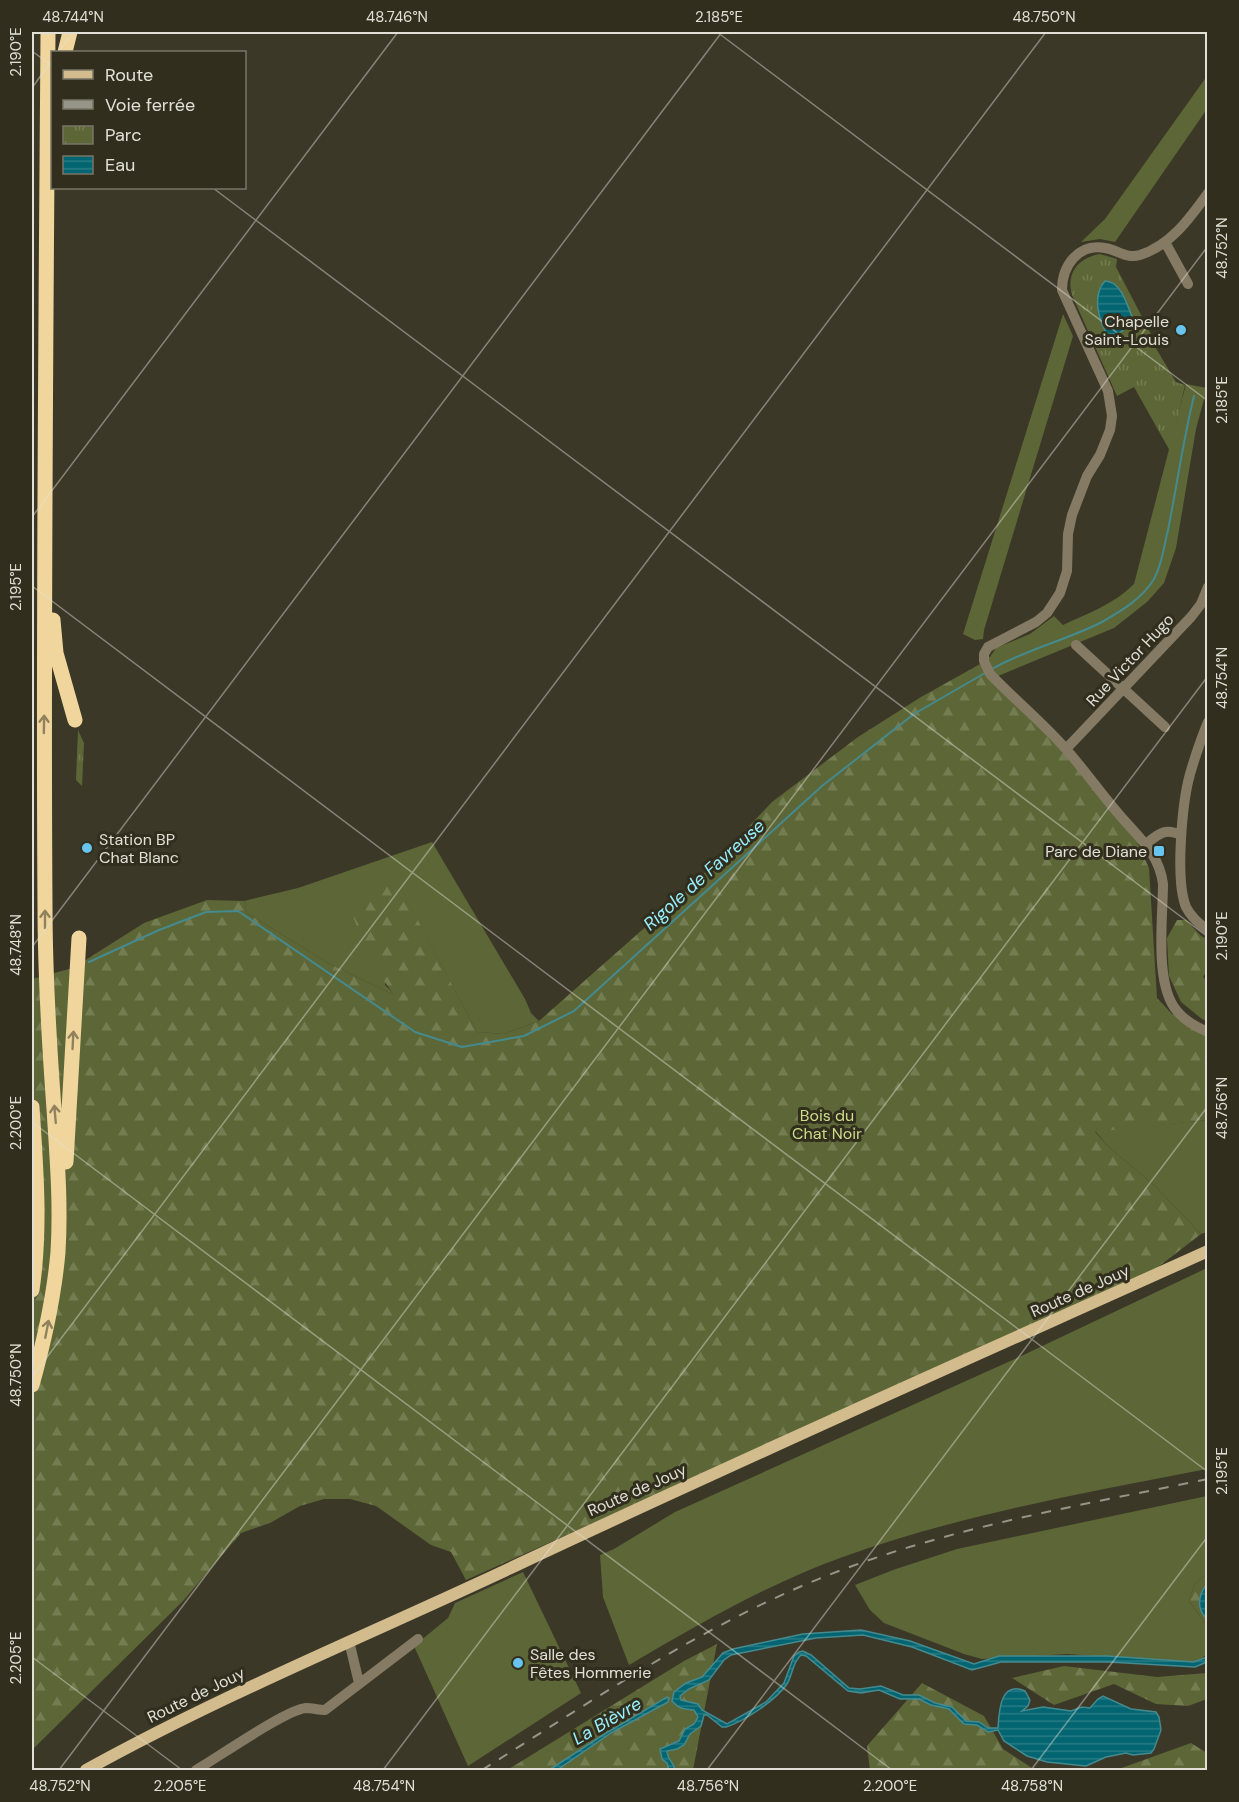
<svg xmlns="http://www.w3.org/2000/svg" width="1239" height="1802" font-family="'DM Sans',sans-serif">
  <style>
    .grass { fill: #5d6636 }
    .forest { fill: url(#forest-firs) }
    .park { fill: url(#park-tufts) }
    .water { fill: url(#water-rules); stroke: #458a8f; stroke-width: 1.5 }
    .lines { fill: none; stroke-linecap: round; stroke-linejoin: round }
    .stream { stroke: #458a8f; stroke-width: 2 }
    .minor { stroke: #857b64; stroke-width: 10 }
    .major { stroke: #d2bc8d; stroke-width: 12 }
    .highway { stroke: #f0d69d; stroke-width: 15 }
    .rail { stroke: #979488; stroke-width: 2; stroke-dasharray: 10 10; stroke-linecap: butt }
    .oneway { stroke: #91825e }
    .ticks { fill: none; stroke: #e2e0d6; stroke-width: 1.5; stroke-opacity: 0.45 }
    .poi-dot { fill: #66c4ef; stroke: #322e1e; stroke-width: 2 }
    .labels { text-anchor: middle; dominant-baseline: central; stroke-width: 6; stroke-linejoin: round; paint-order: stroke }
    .poi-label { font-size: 16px; fill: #e2e0d6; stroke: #322e1e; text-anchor: end }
    .street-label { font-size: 16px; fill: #e2e0d6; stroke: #322e1e }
    .park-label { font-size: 16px; fill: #ccdc88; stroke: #322e1e }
    .water-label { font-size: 18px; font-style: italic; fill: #97f0ff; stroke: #322e1e }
    .neatline { fill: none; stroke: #e2e0d6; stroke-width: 2 }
    .ticks-label { font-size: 15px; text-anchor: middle; fill: #e2e0d6 }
  </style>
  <defs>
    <pattern id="forest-firs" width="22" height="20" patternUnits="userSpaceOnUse" patternTransform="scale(1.5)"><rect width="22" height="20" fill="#5d6636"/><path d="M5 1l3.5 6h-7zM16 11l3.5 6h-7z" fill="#747c52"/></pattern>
    <pattern id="park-tufts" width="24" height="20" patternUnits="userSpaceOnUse" patternTransform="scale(1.5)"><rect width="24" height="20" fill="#5d6636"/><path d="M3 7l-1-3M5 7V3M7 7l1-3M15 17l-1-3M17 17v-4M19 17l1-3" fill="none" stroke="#747c52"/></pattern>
    <pattern id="water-rules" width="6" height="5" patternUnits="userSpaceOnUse" patternTransform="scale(1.5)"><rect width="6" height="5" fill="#026571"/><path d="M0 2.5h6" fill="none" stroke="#277b84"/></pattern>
  </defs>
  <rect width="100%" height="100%" fill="#3c3828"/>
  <!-- grass -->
  <path class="grass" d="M1207 76V109L1115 242 1100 239 1081 242 1105 219Z
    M1063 314 1073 336 984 630 983 639 975 640 963 634Z
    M1186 384 1207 388 1196 429 1176 548 1164 583 1147 602 1114 628 998 676 993 673 987 657H990L996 648 1030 634 1054 616 1063 625C1089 613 1114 604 1134 584Z
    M432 842 525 999 531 1013 539 1021 504 1034 477 1032 394 876 385 985 396 996 328 963 247 913 244 901 298 888Z
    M1207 1120V1232L1201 1234 1154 1185 1110 1148 1095 1131Z
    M1207 1268V1469C1084 1493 959 1515 840 1558 766 1585 697 1625 629 1665L603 1597 600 1555 614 1549 675 1512 1017 1358Z
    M1207 1496V1574L1195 1583 1189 1601 1207 1626V1654L1197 1663 1067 1654 982 1659 964 1654 884 1623 870 1610 855 1585 893 1570 957 1549Z
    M523 1572 581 1693 468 1766 414 1646 448 1618 455 1603Z"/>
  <!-- forest -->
  <path class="forest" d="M982 663 1055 737 1130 827 1149 868 1157 998 1172 1014 1207 1026V1120L1095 1132 1110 1148 1154 1185 1201 1234 1149 1274 466 1580 451 1552 431 1545 376 1506 350 1499H324L300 1506 270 1523 241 1533 183 1601 32 1750V979L73 968 144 923 207 900 244 901 247 913 328 963 394 995 372 964 354 919 350 901 394 875 477 1032 504 1034 539 1021 693 885 772 802 858 737 921 697Z
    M1177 920H1186L1201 936 1207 939V971L1203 977 1207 981V1021L1202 1019 1181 1002 1169 976 1167 938Z
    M1207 1574V1584C1198 1595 1196 1609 1207 1619V1626L1189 1601 1195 1583Z
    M717 1644 693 1770H507L684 1661Z
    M1064 1666 1157 1677 1207 1673V1699L1188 1706 1156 1704 1114 1684 1054 1705 1012 1678Z
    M922 1683 984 1716 1003 1749 1035 1770H870L867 1746Z
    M1191 1743 1207 1753V1770H1116Z"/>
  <!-- park -->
  <path class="park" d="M1100 254 1117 259 1116 267 1152 336 1151 340 1176 382 1185 385 1170 451 1134 387 1117 396 1072 295C1066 273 1078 258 1100 254Z
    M78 730 84 743 82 786 76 780Z"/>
  <!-- water -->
  <path class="water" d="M1105 281C1122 281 1128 308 1134 322L1111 339C1099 325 1091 296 1105 281Z
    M1207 1584V1619C1196 1609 1198 1595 1207 1584Z
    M861 1630 910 1641 974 1664 999 1656H1107L1194 1662 1207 1657V1662L1195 1667 1109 1662H1001L972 1670 912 1647 863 1635 816 1638 731 1655 724 1660 709 1680 689 1689 680 1696 681 1700 698 1704 702 1710 727 1724 766 1702 784 1683 794 1656 799 1652 803 1651 811 1655 849 1688 860 1689 881 1686 903 1695H919L935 1703 952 1707 966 1721 979 1722 988 1728H998C999 1712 1000 1680 1025 1691L1030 1700 1028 1706 1022 1711 1043 1707 1071 1711 1082 1707 1090 1708 1098 1699 1103 1696 1131 1709 1156 1712 1159 1717 1161 1730 1154 1749 1151 1753 1133 1755 1126 1753 1106 1757 1086 1766 1047 1762 1027 1756 1004 1741 998 1730 988 1732 977 1725 964 1724 949 1709 931 1705 919 1699H900L879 1690 861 1693 848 1691 806 1656 801 1655C792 1663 793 1674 787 1684 776 1700 745 1721 726 1727H722L707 1715H704L701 1726 690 1734 684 1745 677 1749 667 1751C667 1759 674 1763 675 1770H669L667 1763 662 1759 660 1749 679 1741 685 1729 694 1724 698 1717 694 1710C681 1708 681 1710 672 1701L674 1692 686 1683 702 1677 723 1653 733 1649 803 1634Z
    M667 1697 669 1698 668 1702 611 1733 557 1770H549L603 1735Z"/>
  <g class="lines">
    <!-- stream -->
    <path class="stream" d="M992 669C1027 649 1067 640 1102 622 1121 611 1142 599 1154 579 1162 565 1164 546 1168 530 1177 486 1183 440 1194 396
      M89 962 159 930 206 912 238 911 415 1032 462 1047 524 1036 574 1011 822 786 914 714 985 673"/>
    <!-- minor -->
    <path class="minor" d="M1208 193C1190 218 1171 245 1140 255 1126 259 1118 250 1105 248 1078 243 1062 266 1062 290L1108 391 1112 416 1110 430 1100 455 1087 476 1072 515 1068 534 1067 571 1060 593 1047 613 1036 622 988 647 984 654V661L990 674C1014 699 1042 722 1065 748 1083 768 1099 791 1117 812 1136 835 1159 852 1163 884 1163 917 1154 985 1177 1011 1185 1021 1196 1027 1208 1032
      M1165 242 1188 284
      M1076 645 1165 727
      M1208 722C1201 739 1195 757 1190 774 1182 803 1175 880 1186 907 1191 917 1199 924 1208 930
      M1066 749 1191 617 1201 604 1208 587
      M1147 843C1160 833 1165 828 1181 835
      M349 1641 359 1683
      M196 1770C217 1758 287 1709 306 1708 312 1708 319 1710 325 1710L418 1639"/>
    <!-- major -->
    <path class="major" d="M86 1770C225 1693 373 1633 517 1565 746 1457 977 1355 1208 1251"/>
    <!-- highway -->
    <path class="highway" d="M65 52 70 32
      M53 620 56 653 75 720
      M32 1107C36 1168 41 1229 32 1290
      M66 1162 79 938
      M32 1385C44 1342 54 1298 58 1252 61 1204 57 1157 54 1109 49 1041 45 973 45 905 43 614 46 322 48 32"/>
    <!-- rail -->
    <path class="rail" d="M482 1770C592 1701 700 1627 821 1578 945 1528 1077 1506 1208 1479"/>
  </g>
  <!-- one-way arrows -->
  <defs><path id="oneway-shaft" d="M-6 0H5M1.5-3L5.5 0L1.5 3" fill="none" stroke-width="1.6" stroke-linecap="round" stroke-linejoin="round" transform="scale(1.5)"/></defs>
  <g class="oneway">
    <use href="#oneway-shaft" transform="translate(44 724) rotate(-89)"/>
    <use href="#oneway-shaft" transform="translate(45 919) rotate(-90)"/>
    <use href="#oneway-shaft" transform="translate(73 1040) rotate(-87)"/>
    <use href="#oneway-shaft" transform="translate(55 1114) rotate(-95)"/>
    <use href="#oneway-shaft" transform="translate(47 1329) rotate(-79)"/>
  </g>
  <!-- ticks -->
  <path class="ticks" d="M717 32 1208 401M32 51 52 66M58 52 74 32M32 88 52 60M213 188 1208 937M32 517 398 32M32 586 1208 1472M32 947 722 32M32 1122 892 1770M32 1377 1046 32M32 1657 182 1770M59 1770 1208 246M383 1770 1208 676M707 1770 1208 1106M1031 1770 1208 1536"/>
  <!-- markers -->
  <g class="poi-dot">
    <circle cx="1181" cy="330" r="6"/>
    <circle cx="87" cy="848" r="6"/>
    <rect x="1153" y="845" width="12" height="12" rx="3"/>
    <circle cx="518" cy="1663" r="6"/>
  </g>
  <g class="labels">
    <!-- poi labels -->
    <g class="poi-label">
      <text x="1169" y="321">Chapelle<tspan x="1169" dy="18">Saint-Louis</tspan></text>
      <text x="99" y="839" text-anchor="start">Station BP<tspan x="99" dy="18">Chat Blanc</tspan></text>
      <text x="1147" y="851">Parc de Diane</text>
      <text x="530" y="1654" text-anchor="start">Salle des<tspan x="530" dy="18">Fêtes Hommerie</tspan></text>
    </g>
    <!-- street labels -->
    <g class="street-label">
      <text transform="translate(1130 660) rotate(-47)">Rue Victor Hugo</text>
      <text transform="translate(1080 1291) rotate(-24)">Route de Jouy</text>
      <text transform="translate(637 1490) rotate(-24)">Route de Jouy</text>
      <text transform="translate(196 1695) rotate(-26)">Route de Jouy</text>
    </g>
    <!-- park labels -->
    <g class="park-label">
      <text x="827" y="1115">Bois du<tspan x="827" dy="18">Chat Noir</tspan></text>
    </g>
    <!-- water labels -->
    <g class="water-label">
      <text transform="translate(704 875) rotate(-42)">Rigole de Favreuse</text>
      <text transform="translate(607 1721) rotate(-30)">La Bièvre</text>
    </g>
  </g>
  <!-- border -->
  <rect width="1239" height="1802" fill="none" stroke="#322e1e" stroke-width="66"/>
  <!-- legend -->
  <rect x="51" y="51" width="195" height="138" fill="#322e1e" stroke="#787568" stroke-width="1.5"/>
  <rect x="63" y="70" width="30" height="9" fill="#d2bc8d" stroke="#787568" stroke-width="1.5"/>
  <text x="105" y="81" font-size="18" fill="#e2e0d6">Route</text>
  <rect x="63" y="100" width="30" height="9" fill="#979488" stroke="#787568" stroke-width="1.5"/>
  <text x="105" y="111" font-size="18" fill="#e2e0d6">Voie ferrée</text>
  <rect x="63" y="126" width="30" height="18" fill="url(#park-tufts)" stroke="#787568" stroke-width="1.5"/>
  <text x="105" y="141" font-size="18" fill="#e2e0d6">Parc</text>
  <rect x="63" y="156" width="30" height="18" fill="url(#water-rules)" stroke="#787568" stroke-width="1.5"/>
  <text x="105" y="171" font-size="18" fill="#e2e0d6">Eau</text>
  <rect x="33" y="33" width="1173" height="1736" class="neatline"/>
  <g class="ticks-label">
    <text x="73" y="22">48.744°N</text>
    <text x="397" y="22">48.746°N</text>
    <text x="719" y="22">2.185°E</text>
    <text x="1044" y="22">48.750°N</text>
    <text transform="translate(16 52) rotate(-90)" y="5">2.190°E</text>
    <text transform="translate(1222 248) rotate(-90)" y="5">48.752°N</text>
    <text transform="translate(1222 400) rotate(-90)" y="5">2.185°E</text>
    <text transform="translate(16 587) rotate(-90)" y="5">2.195°E</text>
    <text transform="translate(1222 678) rotate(-90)" y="5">48.754°N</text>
    <text transform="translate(1222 936) rotate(-90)" y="5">2.190°E</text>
    <text transform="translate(16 945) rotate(-90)" y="5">48.748°N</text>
    <text transform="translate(1222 1108) rotate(-90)" y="5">48.756°N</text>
    <text transform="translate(16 1123) rotate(-90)" y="5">2.200°E</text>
    <text transform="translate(16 1375) rotate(-90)" y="5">48.750°N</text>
    <text transform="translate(1222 1471) rotate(-90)" y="5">2.195°E</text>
    <text transform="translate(16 1658) rotate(-90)" y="5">2.205°E</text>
    <text x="60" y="1791">48.752°N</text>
    <text x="180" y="1791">2.205°E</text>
    <text x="384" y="1791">48.754°N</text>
    <text x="708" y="1791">48.756°N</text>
    <text x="890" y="1791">2.200°E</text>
    <text x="1032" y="1791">48.758°N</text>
  </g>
</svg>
